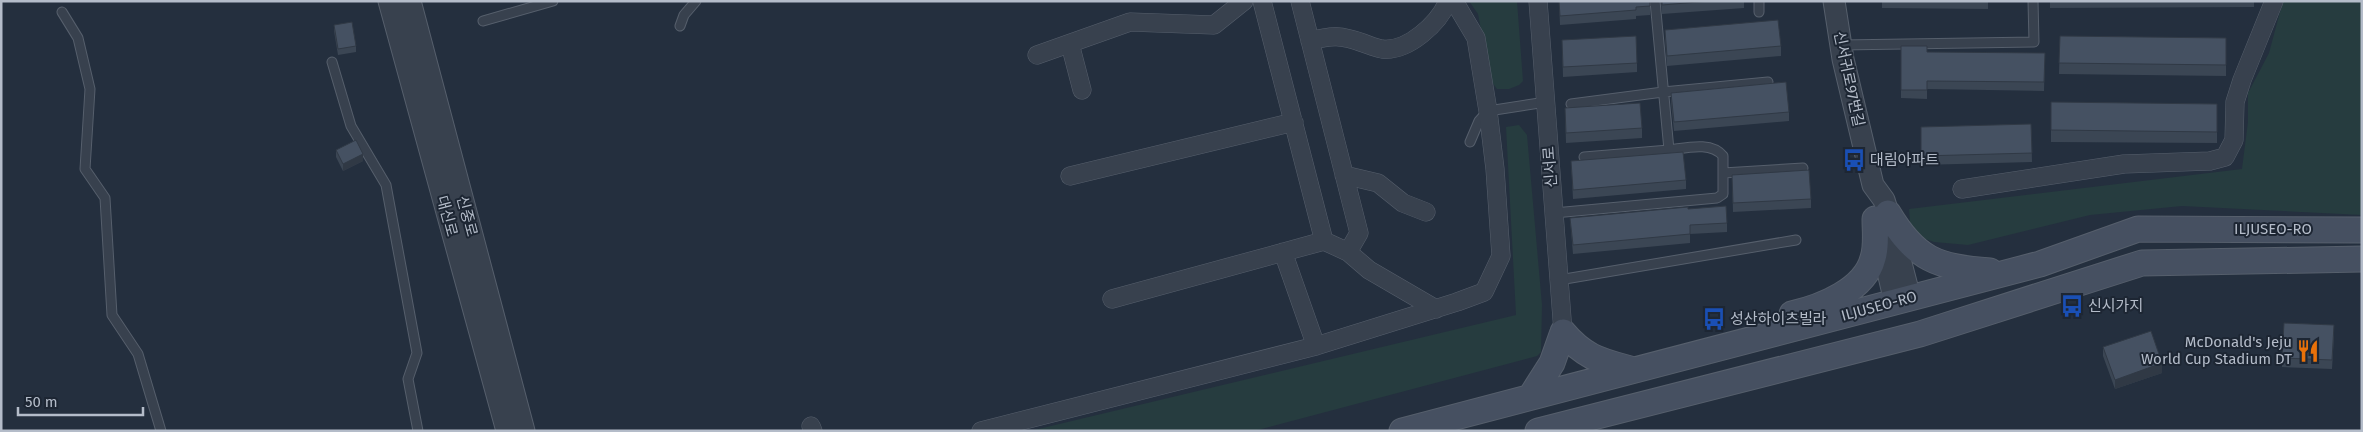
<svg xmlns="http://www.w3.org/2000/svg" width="2363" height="432" font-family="'Fira Sans','Noto Sans KR',sans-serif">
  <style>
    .green { fill: #263c3f }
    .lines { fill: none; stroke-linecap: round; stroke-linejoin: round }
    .service-casing { stroke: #565f6c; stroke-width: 11 }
    .minor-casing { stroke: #565f6c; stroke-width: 19 }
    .tertiary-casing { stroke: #565f6c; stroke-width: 23 }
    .secondary-casing { stroke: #565f6c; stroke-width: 27 }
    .service { stroke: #38414e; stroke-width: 9 }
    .minor { stroke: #38414e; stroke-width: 18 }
    .tertiary { stroke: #38414e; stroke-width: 21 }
    .secondary { stroke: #465061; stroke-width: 25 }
    .wall { fill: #3b4654 }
    .shaded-wall { fill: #303945 }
    .building { fill: #455162; stroke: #303945 }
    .labels { text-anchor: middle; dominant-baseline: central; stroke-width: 4; stroke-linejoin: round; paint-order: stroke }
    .street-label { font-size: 15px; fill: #b4bcc9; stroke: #1d2633 }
    .poi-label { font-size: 15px; fill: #b4bcc9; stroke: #1d2633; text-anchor: start }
  </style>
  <rect width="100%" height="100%" fill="#242f3e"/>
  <!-- green -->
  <path class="green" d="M1469 1H1517L1523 81 1519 85 1509 89H1497L1491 81 1478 14Z
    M2283 1H2362V215L2182 206 2090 215 1968 245 1934 242 1917 236 1910 222 1909 209 2242 169 2248 122V93L2269 53Z
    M1519 125 1527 135 1542 305 1541 352 1537 356 1254 431H1030L1516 315 1506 127Z"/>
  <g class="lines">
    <defs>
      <path id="service" d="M1759 1V12
        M62 12 78 38 90 89 85 169 105 198 112 315 138 354 161 431
        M483 21 553 1
        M680 26 684 15 696 1
        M1841 45 2034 42 2033 1
        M332 62 351 126 386 185 417 353 408 379 418 431
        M1571 104 1663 92 1768 82
        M1470 142 1479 121 1488 111 1546 102
        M1584 157 1669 150
        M1723 173 1803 168
        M1554 213 1717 198 1723 194V156C1711 141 1686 148 1669 150L1655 1
        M1559 280 1796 240"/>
      <path id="minor" d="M1262 1 1324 241 1348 252 1359 233 1300 1
        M1538 1 1563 332
        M1310 41C1332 35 1341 35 1363 43 1369 45 1376 48 1382 49 1408 52 1439 23 1448 1
        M1070 44 1082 90
        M1037 55 1130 22 1214 25 1244 1
        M1344 175 1378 183 1403 203 1426 212
        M1070 176 1294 122
        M1962 189 2124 164 2210 161 2225 157 2234 140 2235 102 2242 80 2274 1
        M1283 252 1316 346
        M1348 252 1369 270 1436 309
        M1112 299 1324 241
        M811 426 813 431
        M981 431 1316 346 1457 302 1484 292 1501 256 1495 169 1488 111 1476 38 1454 1"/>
      <path id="tertiary" d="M389 1 507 431
        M410 1 524 431
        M1834 1 1843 59 1873 185 1884 200 1888 213 1910 298
        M1881 242 1895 302"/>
      <path id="secondary" d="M1888 213C1916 260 1937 267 1990 271
        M1792 314C1822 307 1865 290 1873 258 1877 246 1875 231 1875 219
        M1563 332C1586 359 1602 361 1634 370
        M1531 396 1552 363 1563 332
        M1402 431 2040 264 2138 229 2362 230
        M1538 431 1920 334 2142 263 2362 259"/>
    </defs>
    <!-- service casing -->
    <use href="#service" class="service-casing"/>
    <!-- minor casing -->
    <use href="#minor" class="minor-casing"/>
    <!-- tertiary casing -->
    <use href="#tertiary" class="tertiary-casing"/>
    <!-- secondary casing -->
    <use href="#secondary" class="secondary-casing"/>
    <!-- service -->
    <use href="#service" class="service"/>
    <!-- minor -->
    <use href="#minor" class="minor"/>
    <!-- tertiary -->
    <use href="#tertiary" class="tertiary"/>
    <!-- secondary -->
    <use href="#secondary" class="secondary"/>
  </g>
  <!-- wall -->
  <path class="wall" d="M1559 1H1650V15L1636 16V19L1560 25Z
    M1661 1H1753L1744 2V8L1662 14Z
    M1882 1H1988V9L1882 8Z
    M2050 1H2254V7L2050 8Z
    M334 25 356 46V52L338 55 334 31Z
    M1665 30 1781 46V56L1667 66 1665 39Z
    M2060 36 2226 38V76L2059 74Z
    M1562 40 1637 63V72L1563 77Z
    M1901 46 1927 52 2045 53 2044 91 1927 89V99L1901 98Z
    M1671 93 1789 112V121L1674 131 1671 102Z
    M2051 102 2217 104V143L2051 142Z
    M1565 108 1642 128V138L1566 143Z
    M2031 124 2032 162 1921 165V127Z
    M336 150 363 161 343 171 336 157Z
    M1571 161 1686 180V189L1573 199Z
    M1732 175 1811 199V208L1733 212Z
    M1688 209 1727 223V232L1690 234V243L1573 254 1570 218Z
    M2334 335 2332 369 2282 367V358Z
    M2103 347 2162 373 2115 389 2103 356Z"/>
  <!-- shaded-wall -->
  <path class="shaded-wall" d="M363 154V161L343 171V164Z
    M2162 363V373L2115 389V380Z"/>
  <!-- building -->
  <path class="building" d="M1559 1H1650V6L1636 7V10L1560 16Z
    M1662 1H1710L1662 5Z
    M1778 20 1781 46 1667 56 1665 30Z
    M352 22 356 46 338 49 334 25Z
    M1636 36 1637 63 1563 67 1562 40Z
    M2060 36 2226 38V65L2059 63Z
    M1901 46H1927V52L2045 53 2044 82 1927 81V90H1901Z
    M1786 82 1789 112 1674 122 1671 93Z
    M2051 102 2217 104V132L2051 130Z
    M1640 103 1642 128 1566 133 1565 108Z
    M2031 124 2032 153 1921 156V127Z
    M356 140 363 154 343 164 336 150Z
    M1683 152 1686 180 1573 190 1571 161Z
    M1809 170 1811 199 1733 203 1732 175Z
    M1726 206 1727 223 1690 225V234L1573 245 1570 218 1688 207V209Z
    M2284 323 2334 325 2332 360 2282 358Z
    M2151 331 2162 363 2115 380 2103 347Z"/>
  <!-- icons -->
  <defs>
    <symbol id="bus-bare" viewBox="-9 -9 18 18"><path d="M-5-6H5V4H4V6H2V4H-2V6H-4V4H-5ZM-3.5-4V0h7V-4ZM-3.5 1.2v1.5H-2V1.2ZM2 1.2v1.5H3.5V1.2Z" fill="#1a4fb4" stroke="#1d2633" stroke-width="2.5" paint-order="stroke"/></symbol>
    <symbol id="restaurant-bare" viewBox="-9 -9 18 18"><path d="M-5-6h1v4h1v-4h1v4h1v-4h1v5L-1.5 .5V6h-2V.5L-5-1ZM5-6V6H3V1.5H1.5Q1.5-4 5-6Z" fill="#e8710a" stroke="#1d2633" stroke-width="2.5" paint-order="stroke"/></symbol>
  </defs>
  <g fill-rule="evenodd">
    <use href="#bus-bare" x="1838" y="144" width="32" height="32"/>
    <use href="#bus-bare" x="2056" y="290" width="32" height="32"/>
    <use href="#bus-bare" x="1698" y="303" width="32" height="32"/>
    <use href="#restaurant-bare" x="2292" y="335" width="32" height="32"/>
  </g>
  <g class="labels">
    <!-- street labels -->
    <g class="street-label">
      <text transform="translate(1849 79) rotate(78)">신서귀로97번길</text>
      <text transform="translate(1550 167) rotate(-94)">신서로</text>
      <text transform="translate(447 216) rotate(75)">대신로</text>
      <text transform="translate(467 216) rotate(75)">신중로</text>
      <text x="2273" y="229">ILJUSEO-RO</text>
      <text transform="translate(1879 306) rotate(-15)">ILJUSEO-RO</text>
    </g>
    <!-- poi labels -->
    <g class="poi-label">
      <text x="1870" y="160">대림아파트</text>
      <text x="2088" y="306">신시가지</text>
      <text x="1730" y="319">성산하이츠빌라</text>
      <text x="2292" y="342" text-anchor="end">McDonald's Jeju<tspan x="2292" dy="17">World Cup Stadium DT</tspan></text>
    </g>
  </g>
  <!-- border -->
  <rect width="2363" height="432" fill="none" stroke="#b4bcc9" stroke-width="5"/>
  <!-- scale -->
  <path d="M18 407v8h125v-8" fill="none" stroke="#b4bcc9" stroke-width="2.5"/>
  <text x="25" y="407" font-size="15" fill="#b4bcc9" stroke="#1d2633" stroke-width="4" paint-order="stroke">50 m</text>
</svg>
